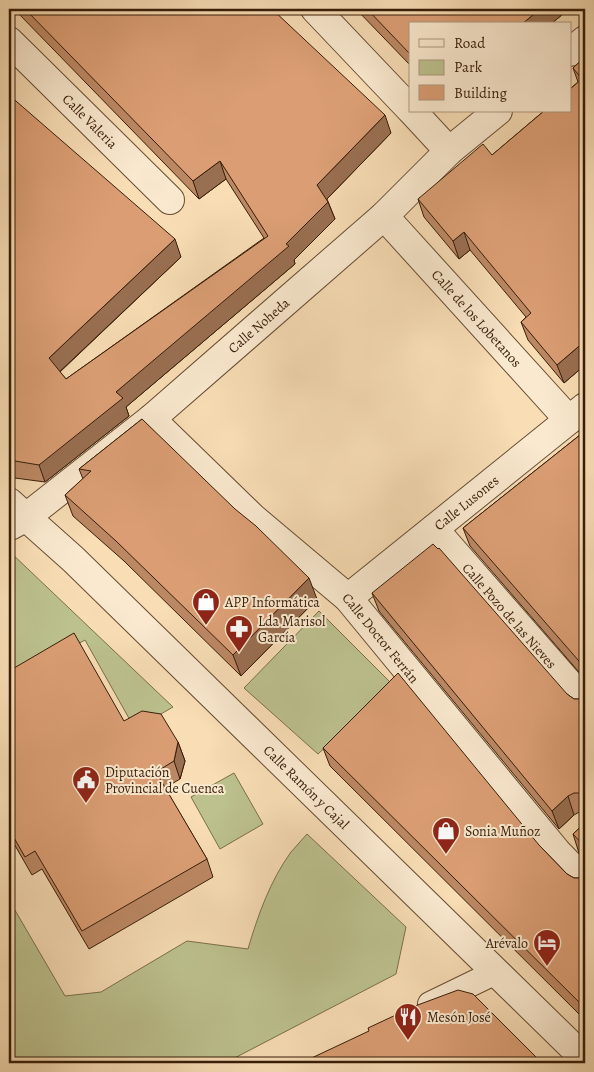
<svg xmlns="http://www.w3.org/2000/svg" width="594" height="1072" font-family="Alegreya,serif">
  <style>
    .green { fill: #bcc18e; stroke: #7a6f4b }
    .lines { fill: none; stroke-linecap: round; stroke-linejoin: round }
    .pedestrian-casing { stroke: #674d33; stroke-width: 26 }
    .minor-casing { stroke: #674d33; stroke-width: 30 }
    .pedestrian { stroke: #fae9cf; stroke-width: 24 }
    .minor { stroke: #fae9cf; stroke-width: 28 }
    .wall { fill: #bc8864; stroke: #371d08 }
    .shaded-wall { fill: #996f51; stroke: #371d08 }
    .building { fill: #db9e74; stroke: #371d08 }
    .labels { text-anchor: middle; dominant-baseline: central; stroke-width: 4; stroke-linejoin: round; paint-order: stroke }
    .street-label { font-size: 14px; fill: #371d08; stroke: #fae9cf }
    .poi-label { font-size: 14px; fill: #371d08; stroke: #fae9cf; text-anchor: start }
  </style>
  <rect width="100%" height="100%" fill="#f8ddb5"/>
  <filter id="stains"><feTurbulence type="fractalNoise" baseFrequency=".004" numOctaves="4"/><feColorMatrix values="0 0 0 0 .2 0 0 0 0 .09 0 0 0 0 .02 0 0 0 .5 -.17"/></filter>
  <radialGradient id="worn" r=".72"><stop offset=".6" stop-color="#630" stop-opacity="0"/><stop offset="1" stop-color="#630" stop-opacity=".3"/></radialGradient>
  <!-- green -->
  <path class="green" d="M9 551 173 707 135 729 85 640 9 682Z
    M319 611 393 685 318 754 244 688Z
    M234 773 263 824 220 849 191 797Z
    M307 834 406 927 396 974 225 1063H9V900L65 996 101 992 187 941 248 949C258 915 270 881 291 852 296 846 302 840 307 834Z"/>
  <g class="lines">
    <defs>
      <path id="pedestrian" d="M430 1004 496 972"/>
      <g id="minor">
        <path d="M315 9 410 109"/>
        <path id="s1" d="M9 41 170 200"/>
        <path d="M570 52 585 40"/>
        <path d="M412 111 449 151"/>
        <path id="s2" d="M384 216 569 420"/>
        <path id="s3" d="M151 419 253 518 348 598 557 852 585 881"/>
        <path id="s4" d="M9 502 73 559 585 1059"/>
        <path id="s5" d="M10 526 25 518 151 419 384 216 449 151 498 111"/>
        <path id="s6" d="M434 529 585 702"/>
        <path id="s7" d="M348 598 585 407"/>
      </g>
    </defs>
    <!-- pedestrian casing -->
    <use href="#pedestrian" class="pedestrian-casing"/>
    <!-- minor casing -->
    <use href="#minor" class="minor-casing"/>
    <!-- pedestrian -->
    <use href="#pedestrian" class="pedestrian"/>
    <!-- minor -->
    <use href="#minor" class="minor"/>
  </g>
  <!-- wall -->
  <path class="wall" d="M16 9H272L391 133 327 199 335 219 294 260 295 264 126 407 129 416 45 482 15 478 9 471V95L181 257 60 372 66 379 264 238 226 179 199 199 17 12Z
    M356 9H569L551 24H410V65Z
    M585 57V365L564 383 528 340 521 322 526 317 470 250 459 259 424 217 418 199 492 155 578 82 573 68Z
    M142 419 317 599 241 676 124 561 73 516 65 495 83 479 79 469Z
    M585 431V679L470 546 463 528Z
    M372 593 567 694 574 699H581L585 697V811H581L574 815 559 829 379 611Z
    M9 671 124 721 178 742 185 761 180 779 165 788 207 859 213 877 89 949 42 869 32 875 9 835Z
    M323 748 539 845 567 874 574 878H583L585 876V1020L330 766Z
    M585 823V859L579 853 573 834Z"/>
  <!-- shaded-wall -->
  <path class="shaded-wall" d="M540 9H569L551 24H522Z
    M385 115 391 133 323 203 317 185Z
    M220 161 226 179 199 199 193 181Z
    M328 202 335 219 294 260 295 264 126 407 129 416 45 482 39 465 116 392Z
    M464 232 470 250 459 259 453 241Z
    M175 239 181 257 55 376 49 358Z
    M585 341V365L564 383 557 365Z
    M309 578 317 599 241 676 233 655Z
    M178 742 185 761 180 779 174 761Z
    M568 796 574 815 559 829 552 811Z"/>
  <!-- building -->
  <path class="building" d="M25 9H272L385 115 317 185 328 202 286 244 289 246 116 392 123 398 39 465 9 460V95L175 239 49 358 66 379 268 236 220 161 193 181Z
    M367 9H540L522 24H410V54Z
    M585 57V341L557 365 521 322 531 313 464 232 453 241 418 199 483 144 492 155 544 111H570V89L582 79 573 68Z
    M142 419 235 509 256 526 309 578 233 655 116 541 65 495 91 471 79 469Z
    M585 431V668L463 528Z
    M433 544 438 549 439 548 567 694 574 699H581L585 697V794L583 793H574L568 796 552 811 372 593Z
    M74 633 124 721 142 711 161 714 178 742 174 761 156 772 207 859 82 931 35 851 25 857 9 829V671Z
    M398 673 539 845 567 874 574 878H583L585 876V1008L323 748Z
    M585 823V847L573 834Z
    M458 990 473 994 542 1063H301L369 1031 368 1028 415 1006Z"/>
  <!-- icons -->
  <defs>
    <symbol id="shop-pin" viewBox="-11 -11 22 30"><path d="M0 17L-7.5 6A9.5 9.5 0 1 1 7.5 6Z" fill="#8f2418" stroke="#fae9cf"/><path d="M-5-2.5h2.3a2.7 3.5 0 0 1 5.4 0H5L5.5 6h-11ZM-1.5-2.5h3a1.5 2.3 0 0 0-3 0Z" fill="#fff"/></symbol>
    <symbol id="pharmacy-pin" viewBox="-11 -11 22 30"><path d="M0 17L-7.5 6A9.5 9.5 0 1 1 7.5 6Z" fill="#8f2418" stroke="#fae9cf"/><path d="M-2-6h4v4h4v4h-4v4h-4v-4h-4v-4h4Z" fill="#fff"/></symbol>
    <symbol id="civic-pin" viewBox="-11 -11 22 30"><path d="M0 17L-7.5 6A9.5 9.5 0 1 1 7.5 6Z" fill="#8f2418" stroke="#fae9cf"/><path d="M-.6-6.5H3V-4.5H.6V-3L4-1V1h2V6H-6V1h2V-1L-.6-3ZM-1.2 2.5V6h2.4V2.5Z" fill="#fff"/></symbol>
    <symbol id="hotel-pin" viewBox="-11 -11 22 30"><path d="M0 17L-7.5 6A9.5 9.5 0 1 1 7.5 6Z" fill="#8f2418" stroke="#fae9cf"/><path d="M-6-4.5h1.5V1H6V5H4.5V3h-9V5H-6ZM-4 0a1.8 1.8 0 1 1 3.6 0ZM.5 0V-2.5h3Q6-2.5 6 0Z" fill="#fff"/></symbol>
    <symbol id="restaurant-pin" viewBox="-11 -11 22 30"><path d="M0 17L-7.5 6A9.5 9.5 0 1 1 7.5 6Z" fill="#8f2418" stroke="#fae9cf"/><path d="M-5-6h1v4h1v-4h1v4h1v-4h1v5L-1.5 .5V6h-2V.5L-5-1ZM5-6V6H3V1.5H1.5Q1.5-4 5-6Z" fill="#fff"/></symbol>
  </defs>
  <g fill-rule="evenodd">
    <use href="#shop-pin" x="190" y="586" width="32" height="43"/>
    <use href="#pharmacy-pin" x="223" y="613" width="32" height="43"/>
    <use href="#civic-pin" x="70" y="764" width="32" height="43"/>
    <use href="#shop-pin" x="430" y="815" width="32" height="43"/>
    <use href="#hotel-pin" x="531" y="927" width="32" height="43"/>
    <use href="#restaurant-pin" x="392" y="1001" width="32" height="43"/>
  </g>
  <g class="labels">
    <!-- street labels -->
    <g class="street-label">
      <text stroke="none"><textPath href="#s1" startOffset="114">Calle Valeria</textPath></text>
      <text stroke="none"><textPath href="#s2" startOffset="138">Calle de los Lobetanos</textPath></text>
      <text stroke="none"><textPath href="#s5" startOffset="320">Calle Noheda</textPath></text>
      <text stroke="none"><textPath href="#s7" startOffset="152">Calle Lusones</textPath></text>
      <text stroke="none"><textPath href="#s6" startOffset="115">Calle Pozo de las Nieves</textPath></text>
      <text stroke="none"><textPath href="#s3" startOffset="318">Calle Doctor Ferrán</textPath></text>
      <text stroke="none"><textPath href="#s4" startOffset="412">Calle Ramón y Cajal</textPath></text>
    </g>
    <!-- poi labels -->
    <g class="poi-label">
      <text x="225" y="602">APP Informática</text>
      <text x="258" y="621">Lda Marisol<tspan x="258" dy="16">García</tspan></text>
      <text x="105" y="772">Diputación<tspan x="105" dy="16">Provincial de Cuenca</tspan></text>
      <text x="465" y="831">Sonia Muñoz</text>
      <text x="528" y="943" text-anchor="end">Arévalo</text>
      <text x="427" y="1017">Mesón José</text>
    </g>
  </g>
  <!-- margin -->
  <rect width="594" height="1072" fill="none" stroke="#f8ddb5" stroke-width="30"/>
  <rect x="10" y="10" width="574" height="1052" fill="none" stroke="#371d08" stroke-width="2.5"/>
  <rect x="15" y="15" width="564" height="1042" fill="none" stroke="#371d08"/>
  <!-- legend -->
  <rect x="409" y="22" width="162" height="90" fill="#fae9cf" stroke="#ac977f"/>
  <rect x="419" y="39" width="25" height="8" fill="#fae9cf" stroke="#ac977f"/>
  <text x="454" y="48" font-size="15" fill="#371d08">Road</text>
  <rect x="419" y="60" width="25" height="15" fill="#bcc18e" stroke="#ac977f"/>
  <text x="454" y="72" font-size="15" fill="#371d08">Park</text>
  <rect x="419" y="85" width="25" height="15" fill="#db9e74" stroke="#ac977f"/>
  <text x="454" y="98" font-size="15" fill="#371d08">Building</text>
  <rect width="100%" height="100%" filter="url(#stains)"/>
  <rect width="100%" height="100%" fill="url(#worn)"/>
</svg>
